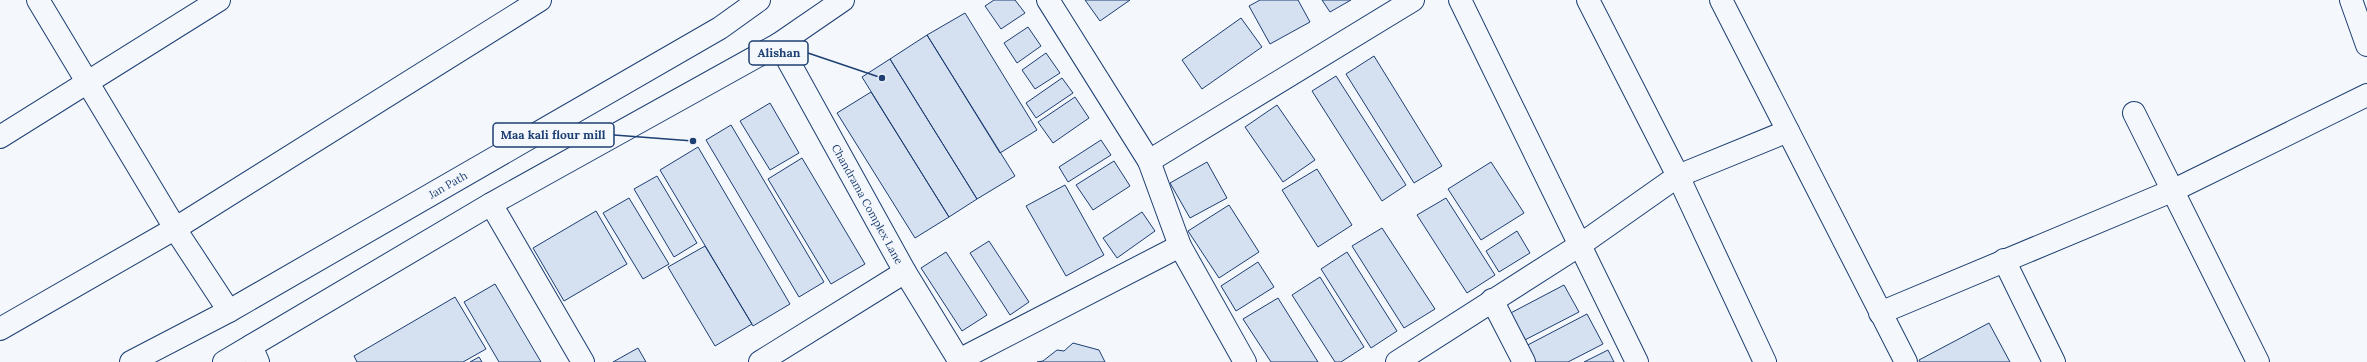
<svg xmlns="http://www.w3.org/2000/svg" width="2367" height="362" font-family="Lora,serif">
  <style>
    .building { fill: #d5e0f0; stroke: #1d3f73 }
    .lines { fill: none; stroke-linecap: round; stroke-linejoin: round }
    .minor-casing { stroke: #1d3f73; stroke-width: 24 }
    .secondary-casing { stroke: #1d3f73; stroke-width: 24 }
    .minor { stroke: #f4f7fb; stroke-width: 22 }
    .secondary { stroke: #f4f7fb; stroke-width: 22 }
    .labels { text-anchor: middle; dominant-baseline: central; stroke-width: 3; stroke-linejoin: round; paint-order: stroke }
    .street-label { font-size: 11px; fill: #1d3f73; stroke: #f4f7fb }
    .leader { fill: none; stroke: #1d3f73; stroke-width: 1.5 }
    .callout-dot { fill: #1d3f73; stroke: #f4f7fb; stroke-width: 1.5 }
    .callout { fill: #f4f7fb; stroke: #1d3f73; stroke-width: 1.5 }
    .callout-label { font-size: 12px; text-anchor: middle; font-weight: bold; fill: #1d3f73 }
  </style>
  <rect width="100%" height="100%" fill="#f4f7fb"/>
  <!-- building -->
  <path class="building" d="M994 0H1015L1025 13 1001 29 985 6Z
    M1085 0H1130L1100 21Z
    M1260 0H1298L1310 22 1270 44 1249 6Z
    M1322 0H1351L1330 12Z
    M965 13 1037 130 1000 153 927 35Z
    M1241 18 1262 47 1202 89 1182 60Z
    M1028 27 1041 46 1017 63 1004 43Z
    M927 35 1015 176 977 199 890 59Z
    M1046 53 1060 73 1035 89 1022 70Z
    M1374 56 1442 166 1414 183 1346 74Z
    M890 59 977 199 949 217 862 77Z
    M1336 76 1406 185 1382 201 1312 91Z
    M1062 78 1073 93 1036 118 1026 103Z
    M871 92 949 217 915 238 837 113Z
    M1075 97 1089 118 1053 143 1038 122Z
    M770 103 799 153 770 170 740 121Z
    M1277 105 1315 160 1283 182 1245 127Z
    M731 125 824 282 799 297 706 140Z
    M1101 140 1111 155 1068 182 1059 167Z
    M698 147 790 304 753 326 660 170Z
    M802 158 865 264 831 284 768 179Z
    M1114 161 1130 186 1093 210 1076 185Z
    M1207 162 1227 198 1190 218 1170 183Z
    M1491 162 1524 213 1481 240 1448 189Z
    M1317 169 1352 225 1318 247 1282 190Z
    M657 176 697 243 674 257 634 189Z
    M1065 185 1104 255 1066 276 1026 206Z
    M629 198 669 264 643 279 603 213Z
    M1446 198 1495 275 1467 293 1417 215Z
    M1229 205 1259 252 1219 278 1188 231Z
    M596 211 627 264 564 301 533 248Z
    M1142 212 1155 231 1117 258 1103 238Z
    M1382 228 1435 309 1404 328 1352 246Z
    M1517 231 1530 253 1499 272 1486 251Z
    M989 241 1029 302 1010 315 970 253Z
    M705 246 752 324 715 346 668 267Z
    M946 252 987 315 962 331 921 268Z
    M1347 252 1397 331 1371 348 1321 269Z
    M1258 262 1274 287 1236 311 1221 286Z
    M1320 277 1364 347 1341 362H1335L1292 295Z
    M495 284 541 362H499L464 302Z
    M1564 285 1579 312 1519 343 1505 316Z
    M455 297 486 349 463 362H357L354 356Z
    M1278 298 1318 362H1271L1243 319Z
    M1587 314 1603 344 1568 362H1529L1522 348Z
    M1989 323 2010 362H1920L1919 360Z
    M1073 343 1099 350 1105 362H1037L1043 361 1057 350 1064 351Z
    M638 348 646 362H613Z
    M1608 350 1614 362H1584Z
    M479 357 482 362H470Z"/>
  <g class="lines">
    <defs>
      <g id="minor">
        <path d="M38 0 181 238 229 311"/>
        <path d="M1048 0 1149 161 1180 246 1245 362"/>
        <path d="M1460 0 1637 362"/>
        <path d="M1588 0 1678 176 1765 362"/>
        <path d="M1721 0 1906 362"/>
        <path d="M2351 0 2367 45"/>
        <path id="s1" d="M779 44 905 272 960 362"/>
        <path d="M2134 113 2258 362"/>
        <path d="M0 137 219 0"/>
        <path d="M1149 161 1413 0"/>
        <path d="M491 204 583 362"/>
        <path d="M2004 260 2054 362"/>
        <path d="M1492 300 1524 362"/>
        <path d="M1880 313 2174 190 2367 95"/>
        <path d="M0 329 176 228 540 0"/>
        <path d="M251 346 258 362"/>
        <path d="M959 360 1180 246"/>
        <path d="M760 362 905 272"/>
        <path d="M1397 362 1580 245 1678 176 1788 131"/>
      </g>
      <g id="secondary">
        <path id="s2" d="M131 362 229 311 720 28 759 0"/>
        <path d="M224 362 491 204 779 44 843 0"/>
      </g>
    </defs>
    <!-- minor casing -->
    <use href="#minor" class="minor-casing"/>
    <!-- secondary casing -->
    <use href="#secondary" class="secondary-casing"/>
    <!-- minor -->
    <use href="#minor" class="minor"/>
    <!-- secondary -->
    <use href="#secondary" class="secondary"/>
  </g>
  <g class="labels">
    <!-- street labels -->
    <g class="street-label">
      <text stroke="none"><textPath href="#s2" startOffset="363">Jan Path</textPath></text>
      <text stroke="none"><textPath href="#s1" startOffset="183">Chandrama Complex Lane</textPath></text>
    </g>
  </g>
  <!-- callouts -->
  <path class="leader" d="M882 78L808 53M693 141L614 135"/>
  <g class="callout-dot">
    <circle cx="882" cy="78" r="4"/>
    <circle cx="693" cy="141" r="4"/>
  </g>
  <g class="callout">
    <rect x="749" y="41" width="59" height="24" rx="4"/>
    <rect x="493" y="123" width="121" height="24" rx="4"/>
  </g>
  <g class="callout-label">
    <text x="779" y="57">Alishan</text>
    <text x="553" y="139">Maa kali flour mill</text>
  </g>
</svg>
